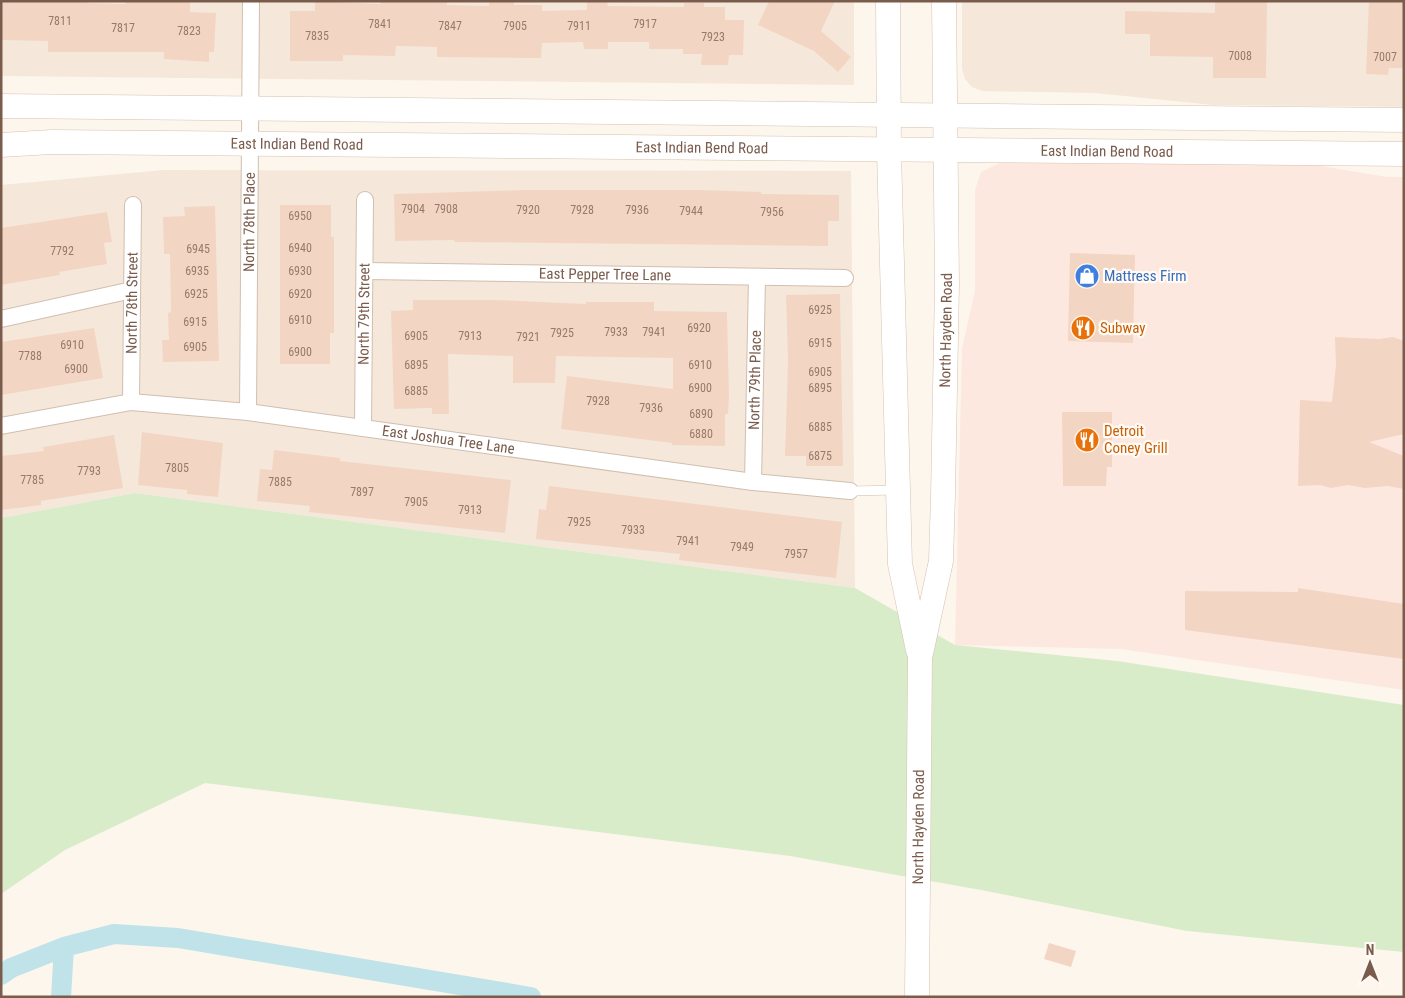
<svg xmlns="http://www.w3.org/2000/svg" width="1405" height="998" font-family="'Roboto Condensed',sans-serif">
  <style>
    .residential { fill: #f5e8da }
    .commercial { fill: #fde8e0 }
    .green { fill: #d8ecc9 }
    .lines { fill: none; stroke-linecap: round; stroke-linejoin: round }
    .canal { stroke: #bfe3e8; stroke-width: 20 }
    .building { fill: #f3d5c3 }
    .service-casing { stroke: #d1beb0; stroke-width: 10 }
    .minor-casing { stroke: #d1beb0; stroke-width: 18 }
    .secondary-casing { stroke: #d6c0b0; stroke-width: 25 }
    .service { stroke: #fff; stroke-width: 9 }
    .minor { stroke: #fff; stroke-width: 16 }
    .secondary { stroke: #fff; stroke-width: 24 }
    .labels { text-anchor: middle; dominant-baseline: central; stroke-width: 4.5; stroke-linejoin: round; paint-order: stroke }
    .number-label { font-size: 12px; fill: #987a6a }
    .street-label { font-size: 15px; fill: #7a5c4d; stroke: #fffaf3 }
    .shop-label { font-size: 15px; fill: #366cbe; stroke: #fffaf3; text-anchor: start }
    .food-label { font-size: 15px; fill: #c56008; stroke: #fffaf3; text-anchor: start }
  </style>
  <rect width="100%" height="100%" fill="#fdf6ec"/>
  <!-- residential -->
  <path class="residential" d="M1 1H854V85L1 76Z
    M962 1H1404V107L1213 105 1095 93 982 91 972 87 965 79 962 69Z
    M164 170 851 171 855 588 135 493 1 518V185Z"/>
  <!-- commercial -->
  <path class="commercial" d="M1000 163 1315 165 1387 177H1404V690L1121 649 955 645 962 348 975 291V190L981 172Z"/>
  <!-- green -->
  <path class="green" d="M135 493 855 588 955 645 1117 661 1404 705V952L1187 931 981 890 790 856 205 783 65 850 1 894V518Z"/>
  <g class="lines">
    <!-- canal -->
    <path class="canal" d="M1 975 11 968 64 947 114 934 178 938 531 997
      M61 997 64 947"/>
  </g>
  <!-- building -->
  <path class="building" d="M1 1H87V3L125 4V1H190V12L216 13 214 52H209V62L164 59V52H48V41L1 40Z
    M315 1 380 4 381 1 447 2V5L489 6V1H514V5H542V11L587 10V2H607L608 6 684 7V3H704V7H725V20H744L743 55H729L728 65H701L702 54H683V49H649V42H608V49H584L583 42 542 43 541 58 437 57V47L396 46 395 56 343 55V61H290V11H315Z
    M769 1H835L821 31 851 57 838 72 814 51 758 25Z
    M1215 1H1267L1266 78H1213V57L1150 56V34H1125V11L1215 13Z
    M1369 1H1404V68H1389L1388 75 1366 74Z
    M529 190H700L761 192V194L839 195V221H828V246L455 242 454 240 395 241 394 194Z
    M280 205H331V237H334V333H330V364H280Z
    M215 206 219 361 163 362 162 340H169L168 313 171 312 170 254H164L163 217 185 216 184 207Z
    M107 212 112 242 104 243 107 264 59 272 60 275 1 285V228Z
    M1070 253 1135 255 1133 343 1068 341Z
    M840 294 843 466H806V456H785L788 362 786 295Z
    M413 300H496L586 304V302H654V311L727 312 729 396 728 414H725V446L672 445V443L561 429 567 376 673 389V358L556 356 555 383H513V356L448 354 449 414H432V408L394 409 391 311 413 310Z
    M94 328 103 378 1 395V342Z
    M1335 337 1379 339 1393 337 1404 341V434L1369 442 1404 456V489L1388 486 1365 488 1348 485 1331 488 1320 485 1298 486 1300 400 1332 402 1336 365Z
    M1062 412H1112V467H1107L1106 486H1063Z
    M142 432 223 443 218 497 187 494V490L138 485Z
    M114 435 123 488 41 501V505L1 510V456L44 451 43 447Z
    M274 450 340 458V461L511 480 505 533 309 512 310 506 257 501 260 469 272 470Z
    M549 486 842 522 836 578 679 560 680 554 536 539 539 509 546 510Z
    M1298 588 1404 604V659L1185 630V591L1298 592Z
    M1049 943 1076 951 1071 967 1044 959Z"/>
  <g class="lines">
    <defs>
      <path id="service" d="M850 491 897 490"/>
      <g id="minor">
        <path id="s1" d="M365 271 845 278"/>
        <path d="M1 319 132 290"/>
        <path id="s2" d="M131 402 133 205"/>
        <path id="s3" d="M248 412 251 1"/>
        <path id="s4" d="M1 426 131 402 248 412 753 482 850 491"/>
        <path id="s5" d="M363 428 365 200"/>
        <path id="s6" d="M753 482 757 277"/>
      </g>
      <g id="secondary">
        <path d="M888 1 889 151 900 564 918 650"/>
        <path d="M1 106 1404 120"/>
        <path id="s7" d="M1 145 52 142 1404 154"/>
        <path id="s8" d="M917 997 920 658 941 561 943 495 947 284 944 1"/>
      </g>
    </defs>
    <!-- service casing -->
    <use href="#service" class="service-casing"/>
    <!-- minor casing -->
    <use href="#minor" class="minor-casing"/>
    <!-- secondary casing -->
    <use href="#secondary" class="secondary-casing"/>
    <!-- service -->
    <use href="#service" class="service"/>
    <!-- minor -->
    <use href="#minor" class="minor"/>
    <!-- secondary -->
    <use href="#secondary" class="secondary"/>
  </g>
  <!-- icons -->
  <defs>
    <symbol id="shop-disc" viewBox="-11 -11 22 22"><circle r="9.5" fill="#3f7fe0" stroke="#fffaf3"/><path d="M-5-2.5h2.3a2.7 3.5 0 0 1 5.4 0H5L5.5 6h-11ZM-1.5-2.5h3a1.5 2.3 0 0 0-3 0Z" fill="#fff"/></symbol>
    <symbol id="restaurant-disc" viewBox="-11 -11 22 22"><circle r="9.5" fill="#e8710a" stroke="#fffaf3"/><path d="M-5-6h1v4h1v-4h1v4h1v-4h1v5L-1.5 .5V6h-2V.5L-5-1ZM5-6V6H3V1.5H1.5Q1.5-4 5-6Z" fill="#fff"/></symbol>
  </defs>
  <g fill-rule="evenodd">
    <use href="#shop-disc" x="1073" y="262" width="28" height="28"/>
    <use href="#restaurant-disc" x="1069" y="314" width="28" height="28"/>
    <use href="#restaurant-disc" x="1073" y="426" width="28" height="28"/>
  </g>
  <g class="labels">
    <!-- number labels -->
    <g class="number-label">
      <text x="60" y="21">7811</text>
      <text x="380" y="24">7841</text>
      <text x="645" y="24">7917</text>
      <text x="450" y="26">7847</text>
      <text x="515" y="26">7905</text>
      <text x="579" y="26">7911</text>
      <text x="123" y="28">7817</text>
      <text x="189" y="31">7823</text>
      <text x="317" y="36">7835</text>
      <text x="713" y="37">7923</text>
      <text x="1240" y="56">7008</text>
      <text x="1385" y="57">7007</text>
      <text x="413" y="209">7904</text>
      <text x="446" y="209">7908</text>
      <text x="528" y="210">7920</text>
      <text x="582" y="210">7928</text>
      <text x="637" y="210">7936</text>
      <text x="691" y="211">7944</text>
      <text x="772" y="212">7956</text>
      <text x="300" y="216">6950</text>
      <text x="300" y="248">6940</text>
      <text x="198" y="249">6945</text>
      <text x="62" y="251">7792</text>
      <text x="197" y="271">6935</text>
      <text x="300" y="271">6930</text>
      <text x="196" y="294">6925</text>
      <text x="300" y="294">6920</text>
      <text x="820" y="310">6925</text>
      <text x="300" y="320">6910</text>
      <text x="195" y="322">6915</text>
      <text x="699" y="328">6920</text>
      <text x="616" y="332">7933</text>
      <text x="654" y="332">7941</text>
      <text x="562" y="333">7925</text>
      <text x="416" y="336">6905</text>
      <text x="470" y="336">7913</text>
      <text x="528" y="337">7921</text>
      <text x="820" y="343">6915</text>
      <text x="72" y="345">6910</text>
      <text x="195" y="347">6905</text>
      <text x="300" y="352">6900</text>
      <text x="30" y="356">7788</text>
      <text x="416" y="365">6895</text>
      <text x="700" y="365">6910</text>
      <text x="76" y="369">6900</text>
      <text x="820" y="372">6905</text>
      <text x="700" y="388">6900</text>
      <text x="820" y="388">6895</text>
      <text x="416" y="391">6885</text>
      <text x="598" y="401">7928</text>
      <text x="651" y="408">7936</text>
      <text x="701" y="414">6890</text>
      <text x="820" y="427">6885</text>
      <text x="701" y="434">6880</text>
      <text x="820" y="456">6875</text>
      <text x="177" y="468">7805</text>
      <text x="89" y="471">7793</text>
      <text x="32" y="480">7785</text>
      <text x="280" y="482">7885</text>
      <text x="362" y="492">7897</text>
      <text x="416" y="502">7905</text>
      <text x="470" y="510">7913</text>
      <text x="579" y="522">7925</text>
      <text x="633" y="530">7933</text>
      <text x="688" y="541">7941</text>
      <text x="742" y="547">7949</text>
      <text x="796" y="554">7957</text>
    </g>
    <!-- street labels -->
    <g class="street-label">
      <text stroke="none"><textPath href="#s7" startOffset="296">East Indian Bend Road</textPath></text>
      <text stroke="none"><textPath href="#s7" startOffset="701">East Indian Bend Road</textPath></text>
      <text stroke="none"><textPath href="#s7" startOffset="1106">East Indian Bend Road</textPath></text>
      <text stroke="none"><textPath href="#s3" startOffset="190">North 78th Place</textPath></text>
      <text stroke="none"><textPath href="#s1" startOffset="240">East Pepper Tree Lane</textPath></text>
      <text stroke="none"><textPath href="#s2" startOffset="99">North 78th Street</textPath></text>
      <text stroke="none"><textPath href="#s5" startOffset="114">North 79th Street</textPath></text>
      <text stroke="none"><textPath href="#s8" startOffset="669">North Hayden Road</textPath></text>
      <text stroke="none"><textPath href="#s6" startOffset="102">North 79th Place</textPath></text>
      <text stroke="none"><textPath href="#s4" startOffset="452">East Joshua Tree Lane</textPath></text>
      <text stroke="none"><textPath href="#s8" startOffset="170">North Hayden Road</textPath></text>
    </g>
    <!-- shop labels -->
    <g class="shop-label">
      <text x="1104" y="276">Mattress Firm</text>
    </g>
    <!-- food labels -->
    <g class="food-label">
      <text x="1100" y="328">Subway</text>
      <text x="1104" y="431">Detroit<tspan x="1104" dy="17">Coney Grill</tspan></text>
    </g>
  </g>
  <!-- border -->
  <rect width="1405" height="998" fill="none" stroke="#7a5c4d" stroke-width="5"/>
  <!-- north arrow -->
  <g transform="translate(1370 963)" stroke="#fffaf3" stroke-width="4" paint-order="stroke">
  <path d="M0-4L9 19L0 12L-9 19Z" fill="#7a5c4d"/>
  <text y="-8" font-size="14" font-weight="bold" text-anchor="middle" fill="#7a5c4d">N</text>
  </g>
</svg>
